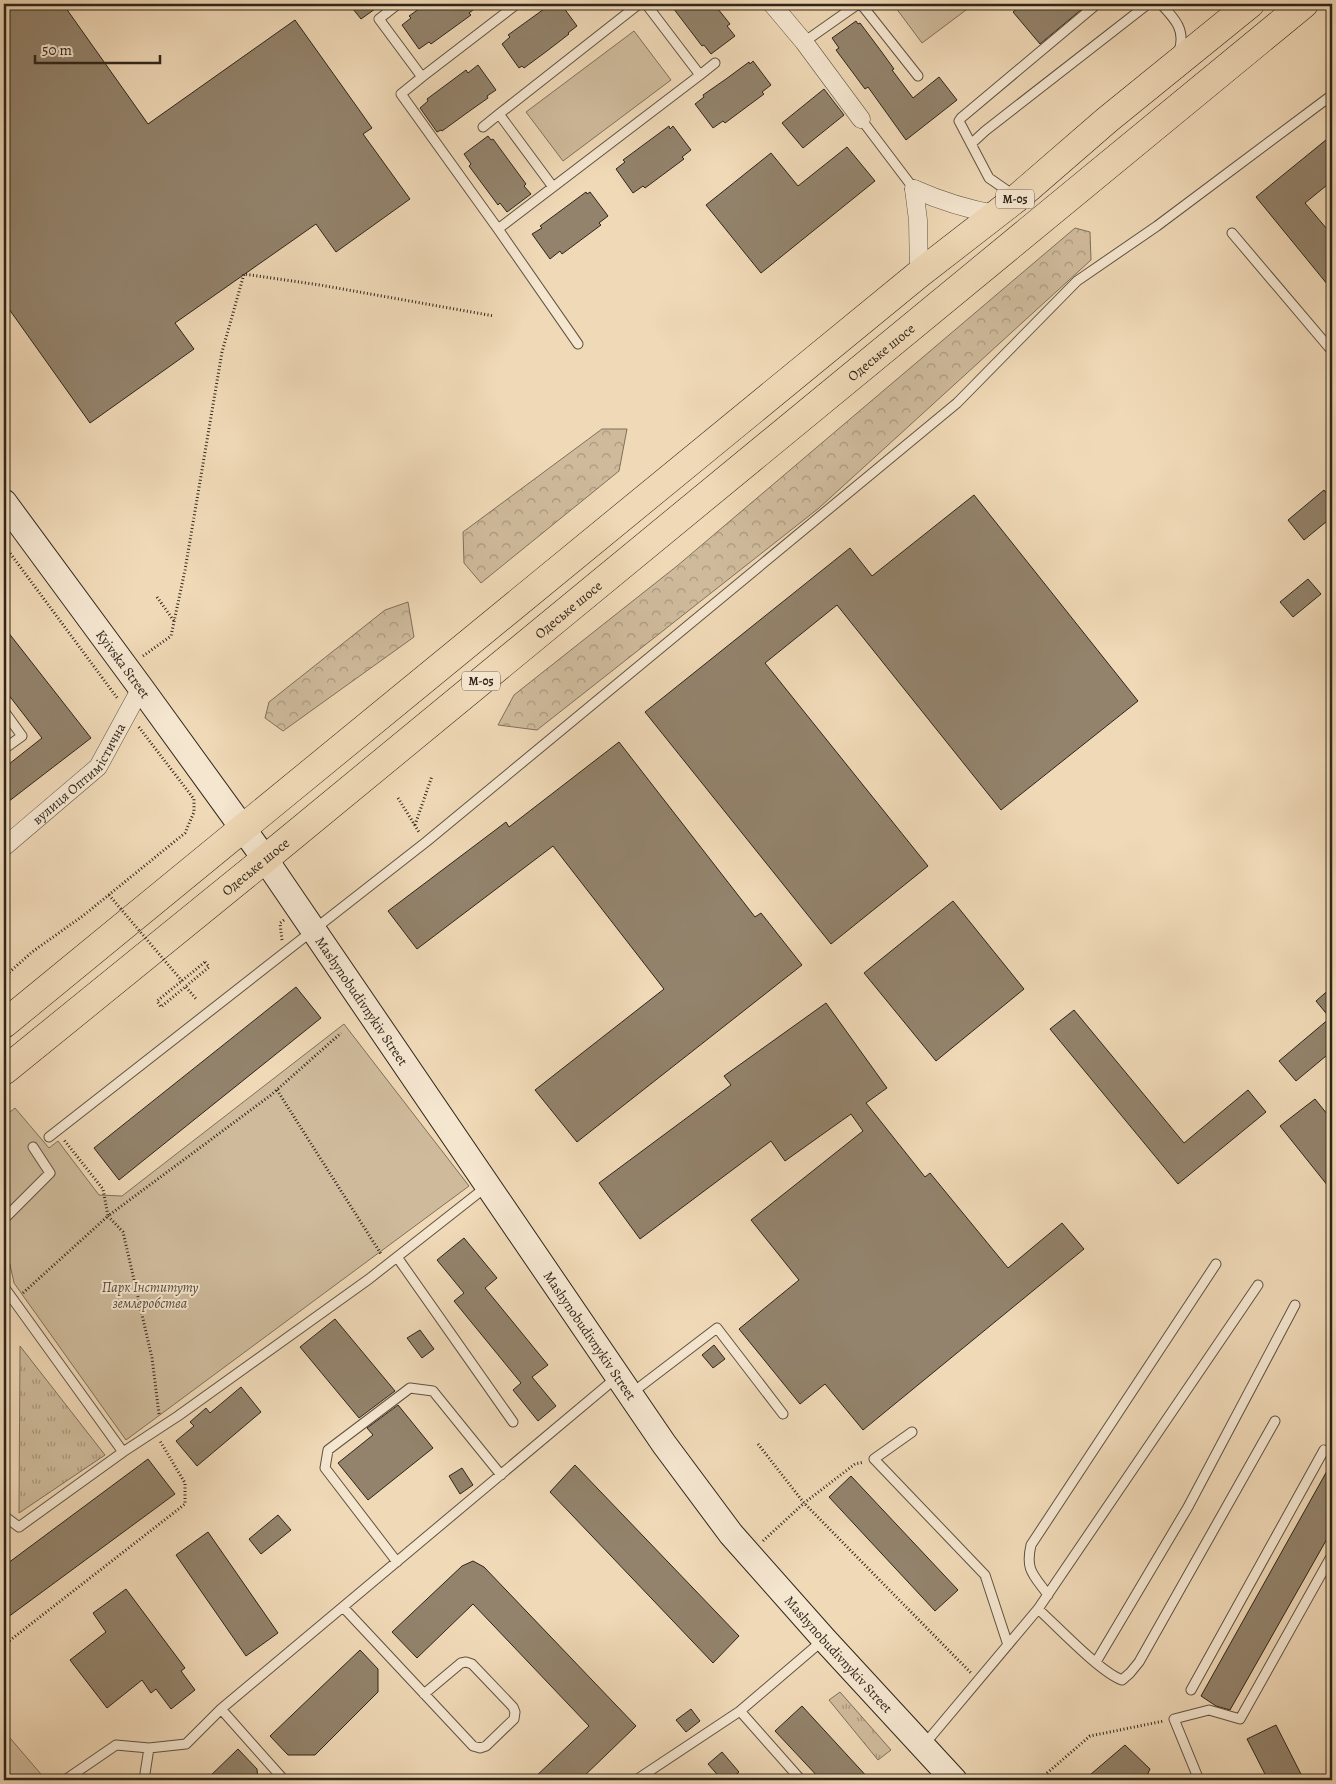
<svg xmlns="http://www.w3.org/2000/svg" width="1336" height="1784" font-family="Alegreya,serif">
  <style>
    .grass { fill: url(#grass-tufts); stroke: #7f705b }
    .forest { fill: url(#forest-crowns); stroke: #7f705b }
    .park { fill: #cfbb9c; stroke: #7f705b }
    .building { fill: #93836c; stroke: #2f261a }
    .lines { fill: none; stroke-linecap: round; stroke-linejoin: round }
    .lane-casing { stroke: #5f5341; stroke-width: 11 }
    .street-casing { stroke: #5f5341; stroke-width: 19 }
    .secondary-casing { stroke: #2f261a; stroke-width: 27 }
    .highway-casing { stroke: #2f261a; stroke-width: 29 }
    .path { stroke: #2f261a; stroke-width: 3; stroke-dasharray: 1 2.5; stroke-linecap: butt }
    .lane { stroke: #f5e6d0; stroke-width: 9 }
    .street { stroke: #f5e6d0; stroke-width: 18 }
    .secondary { stroke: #f5e6d0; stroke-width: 25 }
    .highway { stroke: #f0d9b7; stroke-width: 28 }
    .path-bridge { stroke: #2f261a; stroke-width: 3; stroke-dasharray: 1 2.5; stroke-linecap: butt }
    .labels { text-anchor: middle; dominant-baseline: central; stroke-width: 4; stroke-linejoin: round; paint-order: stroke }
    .shield { fill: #f5e6d0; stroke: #6a6051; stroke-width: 1 }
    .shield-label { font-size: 12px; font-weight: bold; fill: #2f261a }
    .street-label { font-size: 14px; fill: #2f261a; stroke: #f5e6d0 }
    .park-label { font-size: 14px; font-style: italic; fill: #574b3a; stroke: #f5e6d0 }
  </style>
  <defs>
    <pattern id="grass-tufts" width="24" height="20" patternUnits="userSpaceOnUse" patternTransform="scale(1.25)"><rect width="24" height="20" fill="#cfbb9c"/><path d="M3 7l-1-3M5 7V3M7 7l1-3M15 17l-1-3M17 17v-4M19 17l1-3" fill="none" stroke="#a8987e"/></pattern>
    <pattern id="forest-crowns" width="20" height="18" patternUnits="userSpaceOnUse" patternTransform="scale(1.25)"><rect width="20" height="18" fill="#cfbb9c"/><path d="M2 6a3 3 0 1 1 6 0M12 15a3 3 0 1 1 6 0" fill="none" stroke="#a8987e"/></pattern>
  </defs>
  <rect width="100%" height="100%" fill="#f0d9b7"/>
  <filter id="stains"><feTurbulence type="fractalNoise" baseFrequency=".004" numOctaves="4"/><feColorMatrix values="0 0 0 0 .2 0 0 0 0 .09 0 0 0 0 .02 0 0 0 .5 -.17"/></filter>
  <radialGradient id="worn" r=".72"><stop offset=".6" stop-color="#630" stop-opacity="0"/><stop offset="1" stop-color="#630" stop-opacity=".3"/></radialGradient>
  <!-- grass -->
  <path class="grass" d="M20 1346 105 1455 19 1513Z
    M840 1692 891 1750 878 1760 829 1700Z"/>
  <!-- forest -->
  <path class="forest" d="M1075 228 1090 232 1091 260 819 508 537 730 498 725 514 695 677 566Z
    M602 429H627L619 471 481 583 464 563 463 532Z
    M408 602 414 637 283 731 265 718 269 702 385 610Z"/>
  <!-- park -->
  <path class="park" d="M893 4H974L922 43Z
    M634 31 671 80 563 161 526 112Z
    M344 1024 469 1186 126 1440 14 1283 4 1237V1117L15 1108 49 1148 58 1141 99 1195 122 1196Z
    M4 1731 46 1780H4Z"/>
  <!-- building -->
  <path class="building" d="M4 4H63L148 124 295 20 372 128 363 134 410 199 336 252 316 224 175 323 194 349 90 423 4 302Z
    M349 4H382L361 19Z
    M426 4H481L469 13 471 15 431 44 429 42 419 49 402 25 411 18 409 16Z
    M551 4H561L577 26 568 33 569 34 547 51 524 68 522 66 519 68 502 44 510 37 508 35Z
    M670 4H714L730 24 727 26 735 36 711 54 704 45 702 46Z
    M1023 4H1088L1040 44 1013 12Z
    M856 21 858 24 860 23 881 51 894 69 892 70 913 98 939 77 957 100 906 140 868 87 865 89 836 50 839 48 832 38Z
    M753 61 771 85 762 92 764 94 725 123 723 121 713 128 695 104 704 97 703 95 726 79 749 62 750 64Z
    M478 65 496 90 487 96 488 98 471 110 442 131 441 130 437 132 420 108 428 101 427 99 466 70 468 73Z
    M824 89 844 115 803 148 782 123Z
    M669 126 670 129 673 126 691 150 682 157 684 159 645 188 643 186 633 193 616 169 625 162 623 160Z
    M1332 135V181L1305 203 1332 235V290L1256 197Z
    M488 136 491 140 493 139 526 184 524 186 531 194 507 212 500 203 498 205 469 166 471 164 464 154Z
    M847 147 875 181 761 273 706 205 771 153 798 186Z
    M586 192 587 194 590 192 608 216 599 223 601 225 562 254 560 251 550 259 532 234 542 228 540 226Z
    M1324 490 1332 500V517L1304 540 1288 520Z
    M974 495 1138 701 1001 810 837 605 765 663 928 866 831 944 645 712 850 548 872 576Z
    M1308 579 1321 594 1293 617 1280 602Z
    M4 627 91 738 4 805V768L42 738 4 689Z
    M619 742 755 917 761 913 802 965 577 1142 535 1090 664 989 553 846 417 949 388 911 506 822 509 827Z
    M953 901 1024 989 936 1061 864 973Z
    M296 987 321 1018 119 1180 94 1148Z
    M1332 987V1051L1296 1081 1279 1061 1330 1018 1316 1001Z
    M826 1003 887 1088 866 1103 925 1177 930 1173 1008 1268 1062 1223 1084 1249 863 1430 825 1384 800 1404 739 1329 799 1280 751 1220 863 1131 851 1114 785 1161 771 1141 640 1239 599 1183 731 1085 724 1076Z
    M1074 1010 1184 1143 1248 1090 1266 1112 1178 1184 1050 1029Z
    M1315 1099 1332 1120V1191L1280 1126Z
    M464 1238 497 1278 485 1288 548 1365 532 1377 556 1406 538 1421 513 1390 521 1383 454 1301 464 1293 437 1260Z
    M335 1319 395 1391 359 1418 300 1347Z
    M420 1330 434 1349 422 1358 407 1338Z
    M714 1345 725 1359 713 1368 702 1355Z
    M241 1387 261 1412 197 1466 176 1441 194 1426 190 1422 206 1408 210 1413Z
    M398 1405 433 1448 368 1500 338 1463 373 1435 367 1428Z
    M148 1459 175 1494 4 1620V1566Z
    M1332 1462V1530L1230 1710 1216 1706 1201 1696Z
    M575 1465 739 1636 713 1663 550 1492Z
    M462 1468 473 1485 460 1494 449 1476Z
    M851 1476 958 1590 935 1611 829 1497Z
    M278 1515 291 1530 261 1554 249 1539Z
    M208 1532 278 1633 246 1656 176 1555Z
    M473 1561 484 1567 636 1726 580 1780H532L589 1726 473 1604 417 1658 392 1632 462 1566Z
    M126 1589 185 1668 181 1671 195 1690 171 1709 156 1689 151 1693 142 1680 107 1708 70 1660 106 1632 93 1613Z
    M360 1650 378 1669V1692L315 1755H288L270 1736Z
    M802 1706 870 1780H821L775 1731Z
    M691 1709 700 1721 686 1732 676 1720Z
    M1276 1725 1304 1780H1268L1247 1739Z
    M1125 1745 1150 1769 1145 1780H1084Z
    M238 1749 257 1769 258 1780H206Z
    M722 1752 739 1772 730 1780H722L708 1764Z"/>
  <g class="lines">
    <defs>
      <path id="lane" d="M398 4 379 19 422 77 401 94 498 229 578 344
        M861 4 918 76
        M1161 4C1175 19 1186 30 1179 51
        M804 42 858 4
        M700 75 715 63
        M422 77 517 4
        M861 119 914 189
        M483 127 499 114
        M971 144 985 131 1148 4
        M553 187 499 114 639 4
        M1015 196 989 178 959 121 961 118 1097 4
        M498 229 700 75 646 4
        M1232 233 1332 351
        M4 711 22 736 4 749
        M49 1137 426 842 957 403 1077 281 1157 226 1332 95
        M4 1224V1219L50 1173 33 1147
        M397 1257 513 1422
        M4 1287 123 1452 19 1527 4 1516
        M641 1386 717 1328 783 1414
        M912 1432 874 1459 985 1575 1008 1645
        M123 1452 178 1416 369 1279 486 1187
        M397 1562 325 1468 328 1450 410 1388 433 1391 501 1475
        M1048 1595C1034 1575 1025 1571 1031 1545L1216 1264
        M343 1607 473 1746 480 1748 486 1746 514 1719 515 1712 513 1707 472 1664 466 1662 461 1663 424 1694
        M1038 1609C1058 1627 1100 1672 1122 1680L1130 1673 1139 1662 1275 1421
        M1096 1662 1188 1507 1295 1305
        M1191 1690 1324 1450 1332 1454
        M221 1709 284 1780
        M740 1711 801 1780
        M923 1746 1038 1609 1258 1285
        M65 1780 116 1745 149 1748
        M144 1780 149 1748 186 1744 221 1709 616 1378
        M636 1780 740 1711 822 1641
        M1199 1780 1174 1719 1209 1710 1240 1719 1332 1555"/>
      <g id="street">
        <path d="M772 4 804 42 861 119"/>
        <path d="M914 189 918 220 919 274"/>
        <path d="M914 189C941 201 966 209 995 214"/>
        <path id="s1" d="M4 847 98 767 141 688"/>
      </g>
      <g id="secondary">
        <path id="s2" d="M4 502 141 688 265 859 664 1444 731 1534 824 1639 954 1780"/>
      </g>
      <g id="highway">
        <path d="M4 1024 919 274 1017 198 1107 120 1250 4"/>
        <path id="s3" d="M4 1071 265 859 1304 4"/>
      </g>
    </defs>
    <!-- lane casing -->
    <use href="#lane" class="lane-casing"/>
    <!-- street casing -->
    <use href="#street" class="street-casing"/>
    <!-- secondary casing -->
    <use href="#secondary" class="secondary-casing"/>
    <!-- highway casing -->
    <use href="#highway" class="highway-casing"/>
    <!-- path -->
    <path class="path" d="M4 545 118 699
      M157 597 174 621
      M143 656 171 636 185 570 222 352 244 274 320 285 494 316
      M398 798 419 832
      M415 825 432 776
      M282 940 280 923 284 920
      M205 962 209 967 161 1007 157 1001Z
      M4 977 32 952 84 915 185 833 194 812V799L138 726
      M186 987 197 1000
      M277 1090 381 1254
      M23 1293 108 1216 103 1189 64 1140
      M159 1414 152 1358 123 1232 108 1216 271 1095 341 1033
      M758 1444 804 1503 971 1673
      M763 1541 804 1503 855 1464 864 1462
      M4 1645 185 1504V1483L160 1441
      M1039 1780 1090 1736 1164 1721"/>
    <!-- lane -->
    <use href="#lane" class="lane"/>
    <!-- street -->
    <use href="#street" class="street"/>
    <!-- secondary -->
    <use href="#secondary" class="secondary"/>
    <!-- highway -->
    <use href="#highway" class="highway"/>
    <!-- path-bridge -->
    <path class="path-bridge" d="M109 895 182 981"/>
  </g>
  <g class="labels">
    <!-- shield labels -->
    <g class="shield">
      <rect x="996" y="189.5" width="38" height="19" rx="4"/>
      <rect x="462" y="671.5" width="38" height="19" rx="4"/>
    </g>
    <g class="shield-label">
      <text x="1015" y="199">М-05</text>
      <text x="481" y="681">М-05</text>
    </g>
    <!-- street labels -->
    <g class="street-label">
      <text stroke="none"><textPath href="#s3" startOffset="1134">Одеське шосе</textPath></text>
      <text stroke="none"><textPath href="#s3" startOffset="729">Одеське шосе</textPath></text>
      <text stroke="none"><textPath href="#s2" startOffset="201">Kyivska Street</textPath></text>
      <text stroke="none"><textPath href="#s1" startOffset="106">вулиця Оптимістична</textPath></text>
      <text stroke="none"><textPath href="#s3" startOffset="324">Одеське шосе</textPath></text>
      <text stroke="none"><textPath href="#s2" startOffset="614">Mashynobudivnykiv Street</textPath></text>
      <text stroke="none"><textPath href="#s2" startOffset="1019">Mashynobudivnykiv Street</textPath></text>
      <text stroke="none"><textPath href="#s2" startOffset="1424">Mashynobudivnykiv Street</textPath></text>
    </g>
    <!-- park labels -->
    <g class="park-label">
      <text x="150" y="1287">Парк Інституту<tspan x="150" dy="16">землеробства</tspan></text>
    </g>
  </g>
  <!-- margin -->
  <rect width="1336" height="1784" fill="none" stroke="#f0d9b7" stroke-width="20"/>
  <rect x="5" y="5" width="1326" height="1774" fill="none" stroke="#2f261a" stroke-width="2.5"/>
  <rect x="10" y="10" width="1316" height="1764" fill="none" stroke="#2f261a"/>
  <!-- scale -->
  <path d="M35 55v8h125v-8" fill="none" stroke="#2f261a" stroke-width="2.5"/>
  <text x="42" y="55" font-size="15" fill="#2f261a" stroke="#f5e6d0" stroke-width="4" paint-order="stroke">50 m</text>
  <rect width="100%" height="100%" filter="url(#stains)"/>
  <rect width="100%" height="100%" fill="url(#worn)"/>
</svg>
